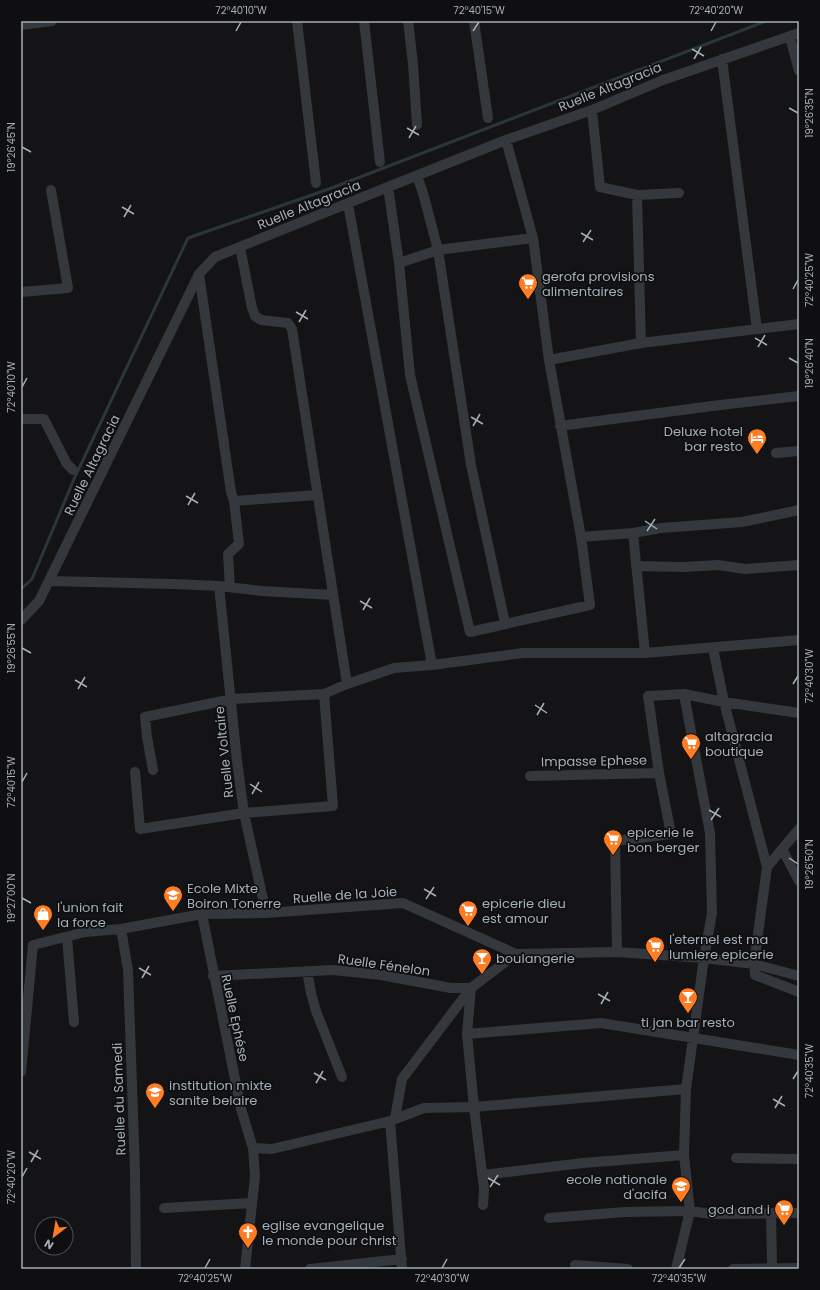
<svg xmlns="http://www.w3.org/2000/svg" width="820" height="1290" font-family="Poppins,sans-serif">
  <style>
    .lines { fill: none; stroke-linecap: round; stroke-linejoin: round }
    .stream { stroke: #29373a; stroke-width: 3 }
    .street { stroke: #34373b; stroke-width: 10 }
    .ticks { fill: none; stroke: #a4afb7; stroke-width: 1.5 }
    .labels { text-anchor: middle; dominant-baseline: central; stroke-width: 3.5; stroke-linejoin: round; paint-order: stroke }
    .street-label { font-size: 13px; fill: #a4afb7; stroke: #0f0f11 }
    .poi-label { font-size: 13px; fill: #a4afb7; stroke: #0f0f11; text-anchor: start }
    .neatline { fill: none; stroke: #a4afb7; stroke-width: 1.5 }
    .ticks-label { font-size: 10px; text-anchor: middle; fill: #a4afb7 }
  </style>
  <rect width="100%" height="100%" fill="#141416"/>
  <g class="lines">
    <!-- stream -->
    <path class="stream" d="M21 589 32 579 74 479 188 238 329 189 766 21"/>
    <!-- street -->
    <path class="street" d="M297 21 316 183
      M364 21 380 162
      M408 21 413 64 417 125
      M474 21 488 118
      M21 25 52 21
      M790 37 799 71
      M722 59 757 329
      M592 110 600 187 637 195 679 193
      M417 176 423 193 438 250 471 465 505 623
      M388 187 399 263 410 375 470 632 590 605 581 537 549 360 533 238 506 140
      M637 195 641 343
      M348 204 432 665
      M240 247 252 308 255 316 261 320 288 323 292 329 347 684
      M399 263 438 250 533 238
      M199 274 231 492 234 501 318 495
      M21 292 68 288 51 190
      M549 360 641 343 799 324
      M21 419H44L67 464 73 470
      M560 426 712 406 799 396
      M776 453 799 451
      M633 533 645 653
      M581 537 633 533 661 528 742 522 799 510
      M636 566 683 567 718 565 745 569 799 565
      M50 581 174 584 219 586 262 591 333 595
      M219 586 237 761 244 813 266 913
      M230 587 228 554 239 544 234 501
      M21 620 39 601 199 274 215 257 388 187 506 140 592 110 663 80 799 33
      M713 648 724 702 767 867
      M153 770 147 737 145 717 232 699 324 694
      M135 772 140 829 244 813 333 806 324 694 347 684 394 668 432 665 523 653H645L799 640
      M530 776 659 773
      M799 829 767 867 754 964 755 975 799 992
      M782 849 799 881
      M202 914 241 1109 253 1148 255 1176 245 1269
      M121 929 128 970 135 1171 136 1269
      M67 937 74 1022
      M617 952 615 841 671 834 659 773 648 696 684 694 724 702 799 713
      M307 971 311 993 316 1011 342 1077
      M213 976 333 970 381 975 451 988H471L516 954
      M467 1034 601 1023 799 1055
      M21 1072 33 945 85 932 121 929 202 914 266 913 403 903 516 954 617 952 704 958 754 964 799 976
      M395 1118 402 1079 471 988
      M390 1121 402 1269
      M253 1148 272 1149 390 1121 424 1108 474 1107 467 1034 471 988
      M736 1158 799 1159
      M482 1175 583 1163 684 1155
      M483 1205 484 1189 474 1107 686 1089
      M164 1208 252 1203
      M771 1213 772 1268
      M549 1218 625 1212 690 1211 711 1214 799 1213
      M575 1265 628 1269
      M310 1269 402 1259
      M676 1269 690 1211 684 1155 686 1089 704 958 712 913 710 833 684 694
      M733 1269 799 1268"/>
  </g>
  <!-- ticks -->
  <path class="ticks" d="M236 31 241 22M473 31 479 22M711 31 716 22M692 49 704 56M694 59 701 47M789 108 798 113M407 128 419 135M409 138 416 126M22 147 31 152M122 207 134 214M124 217 131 205M581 233 593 240M583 242 591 230M793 289 798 280M296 312 308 319M299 322 306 310M755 338 767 345M758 347 765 335M789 358 798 363M22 387 27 378M471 417 483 424M473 426 480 414M186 496 198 503M188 505 195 493M645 521 657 529M647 531 655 519M360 601 372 608M363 610 370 598M22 648 31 653M75 680 87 687M793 684 798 676M78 689 85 677M535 705 547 713M537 715 544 703M22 782 27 773M250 784 262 792M252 794 259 782M709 810 721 817M711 820 719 808M789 858 798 864M424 889 436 896M22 898 31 903M426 899 434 887M139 968 151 975M142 978 149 966M598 994 610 1001M601 1004 608 992M314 1073 326 1080M793 1079 798 1071M316 1083 323 1071M773 1099 785 1106M775 1108 782 1096M29 1152 41 1159M31 1162 38 1150M22 1177 27 1168M488 1178 500 1185M490 1187 498 1175M205 1268 210 1259M442 1268 447 1259M679 1268 685 1259"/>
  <!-- icons -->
  <defs>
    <symbol id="supermarket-pin" viewBox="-11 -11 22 30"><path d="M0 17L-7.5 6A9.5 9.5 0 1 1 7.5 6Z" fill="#ff7c22" stroke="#0f0f11"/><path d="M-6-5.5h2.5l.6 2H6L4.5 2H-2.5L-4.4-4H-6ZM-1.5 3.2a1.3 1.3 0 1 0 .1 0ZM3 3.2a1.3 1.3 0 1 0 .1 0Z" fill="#fff"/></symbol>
    <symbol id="hotel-pin" viewBox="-11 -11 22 30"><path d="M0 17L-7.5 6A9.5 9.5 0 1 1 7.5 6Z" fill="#ff7c22" stroke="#0f0f11"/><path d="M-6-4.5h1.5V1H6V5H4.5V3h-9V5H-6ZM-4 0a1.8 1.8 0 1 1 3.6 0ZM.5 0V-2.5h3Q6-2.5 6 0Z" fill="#fff"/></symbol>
    <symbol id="school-pin" viewBox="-11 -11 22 30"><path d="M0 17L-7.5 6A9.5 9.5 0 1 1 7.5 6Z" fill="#ff7c22" stroke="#0f0f11"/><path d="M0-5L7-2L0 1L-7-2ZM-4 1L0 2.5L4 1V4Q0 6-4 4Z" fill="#fff"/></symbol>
    <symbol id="shop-pin" viewBox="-11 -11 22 30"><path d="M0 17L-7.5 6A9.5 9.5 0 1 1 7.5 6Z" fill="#ff7c22" stroke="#0f0f11"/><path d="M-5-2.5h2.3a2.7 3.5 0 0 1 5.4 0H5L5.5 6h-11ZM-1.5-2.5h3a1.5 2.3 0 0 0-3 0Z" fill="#fff"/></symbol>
    <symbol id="bar-pin" viewBox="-11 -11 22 30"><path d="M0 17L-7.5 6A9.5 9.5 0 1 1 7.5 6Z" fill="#ff7c22" stroke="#0f0f11"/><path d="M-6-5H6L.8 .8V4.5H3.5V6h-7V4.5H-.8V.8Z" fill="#fff"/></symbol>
    <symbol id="church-pin" viewBox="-11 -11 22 30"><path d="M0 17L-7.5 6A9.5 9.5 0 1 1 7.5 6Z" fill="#ff7c22" stroke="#0f0f11"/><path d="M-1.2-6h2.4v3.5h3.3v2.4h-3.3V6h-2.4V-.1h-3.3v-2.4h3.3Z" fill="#fff"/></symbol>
  </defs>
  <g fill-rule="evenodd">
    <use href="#supermarket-pin" x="517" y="272" width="22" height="30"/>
    <use href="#hotel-pin" x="746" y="427" width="22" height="30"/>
    <use href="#supermarket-pin" x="680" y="732" width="22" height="30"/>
    <use href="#supermarket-pin" x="602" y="828" width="22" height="30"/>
    <use href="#school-pin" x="162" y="884" width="22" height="30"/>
    <use href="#supermarket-pin" x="457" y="899" width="22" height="30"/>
    <use href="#shop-pin" x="32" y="903" width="22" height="30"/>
    <use href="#supermarket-pin" x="644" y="935" width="22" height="30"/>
    <use href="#bar-pin" x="471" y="947" width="22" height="30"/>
    <use href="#bar-pin" x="677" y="986" width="22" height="30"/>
    <use href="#school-pin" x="144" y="1081" width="22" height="30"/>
    <use href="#school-pin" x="670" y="1175" width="22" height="30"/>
    <use href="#supermarket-pin" x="773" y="1198" width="22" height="30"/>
    <use href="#church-pin" x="237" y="1221" width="22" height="30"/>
  </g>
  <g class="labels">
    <!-- street labels -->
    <g class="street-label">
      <text transform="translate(610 87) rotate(-22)">Ruelle Altagracia</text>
      <text transform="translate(309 205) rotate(-22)">Ruelle Altagracia</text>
      <text transform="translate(92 465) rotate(-64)">Ruelle Altagracia</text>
      <text transform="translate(224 752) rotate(-96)">Ruelle Voltaire</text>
      <text transform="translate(594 761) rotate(-1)">Impasse Ephese</text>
      <text transform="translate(345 895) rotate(-4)">Ruelle de la Joie</text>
      <text transform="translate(384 965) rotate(8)">Ruelle Fénelon</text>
      <text transform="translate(235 1018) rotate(78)">Ruelle Ephése</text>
      <text transform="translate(119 1099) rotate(-92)">Ruelle du Samedi</text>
    </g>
    <!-- poi labels -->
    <g class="poi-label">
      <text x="542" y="276">gerofa provisions<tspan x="542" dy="15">alimentaires</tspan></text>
      <text x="743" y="431" text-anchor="end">Deluxe hotel<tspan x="743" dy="15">bar resto</tspan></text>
      <text x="705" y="736">altagracia<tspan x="705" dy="15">boutique</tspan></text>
      <text x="627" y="832">epicerie le<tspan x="627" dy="15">bon berger</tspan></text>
      <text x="187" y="888">Ecole Mixte<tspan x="187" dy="15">Boiron Tonerre</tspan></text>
      <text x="482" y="903">epicerie dieu<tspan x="482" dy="15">est amour</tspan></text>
      <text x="57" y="907">l'union fait<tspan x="57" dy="15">la force</tspan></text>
      <text x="669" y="939">l'eternel est ma<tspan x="669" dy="15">lumiere epicerie</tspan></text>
      <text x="496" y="958">boulangerie</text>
      <text x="688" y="1022" text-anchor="middle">ti jan bar resto</text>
      <text x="169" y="1085">institution mixte<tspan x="169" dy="15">sanite belaire</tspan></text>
      <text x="667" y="1179" text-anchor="end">ecole nationale<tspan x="667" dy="15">d'acifa</tspan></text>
      <text x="770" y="1209" text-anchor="end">god and i</text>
      <text x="262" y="1225">eglise evangelique<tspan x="262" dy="15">le monde pour christ</tspan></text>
    </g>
  </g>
  <!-- border -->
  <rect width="820" height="1290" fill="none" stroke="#0f0f11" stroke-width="44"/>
  <!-- north arrow -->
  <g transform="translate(54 1236) rotate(211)"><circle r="19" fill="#0f0f11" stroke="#4b4f53"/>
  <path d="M0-3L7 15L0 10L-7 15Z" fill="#ff7c22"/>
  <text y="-6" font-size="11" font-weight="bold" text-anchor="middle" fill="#a4afb7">N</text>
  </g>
  <rect x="22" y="22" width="776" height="1246" class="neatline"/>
  <g class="ticks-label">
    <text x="241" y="14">72°40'10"W</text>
    <text x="479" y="14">72°40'15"W</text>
    <text x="716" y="14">72°40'20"W</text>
    <text transform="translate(809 113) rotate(-90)" y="4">19°26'35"N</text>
    <text transform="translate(11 147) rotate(-90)" y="4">19°26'45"N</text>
    <text transform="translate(809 280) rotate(-90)" y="4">72°40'25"W</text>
    <text transform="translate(809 363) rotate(-90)" y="4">19°26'40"N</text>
    <text transform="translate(11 387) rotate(-90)" y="4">72°40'10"W</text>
    <text transform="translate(11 648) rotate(-90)" y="4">19°26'55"N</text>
    <text transform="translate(809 676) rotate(-90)" y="4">72°40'30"W</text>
    <text transform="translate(11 782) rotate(-90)" y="4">72°40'15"W</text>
    <text transform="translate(809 864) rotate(-90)" y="4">19°26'50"N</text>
    <text transform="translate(11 898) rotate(-90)" y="4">19°27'00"N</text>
    <text transform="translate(809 1071) rotate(-90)" y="4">72°40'35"W</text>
    <text transform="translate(11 1177) rotate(-90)" y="4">72°40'20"W</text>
    <text x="205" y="1282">72°40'25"W</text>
    <text x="442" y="1282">72°40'30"W</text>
    <text x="679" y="1282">72°40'35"W</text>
  </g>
</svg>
